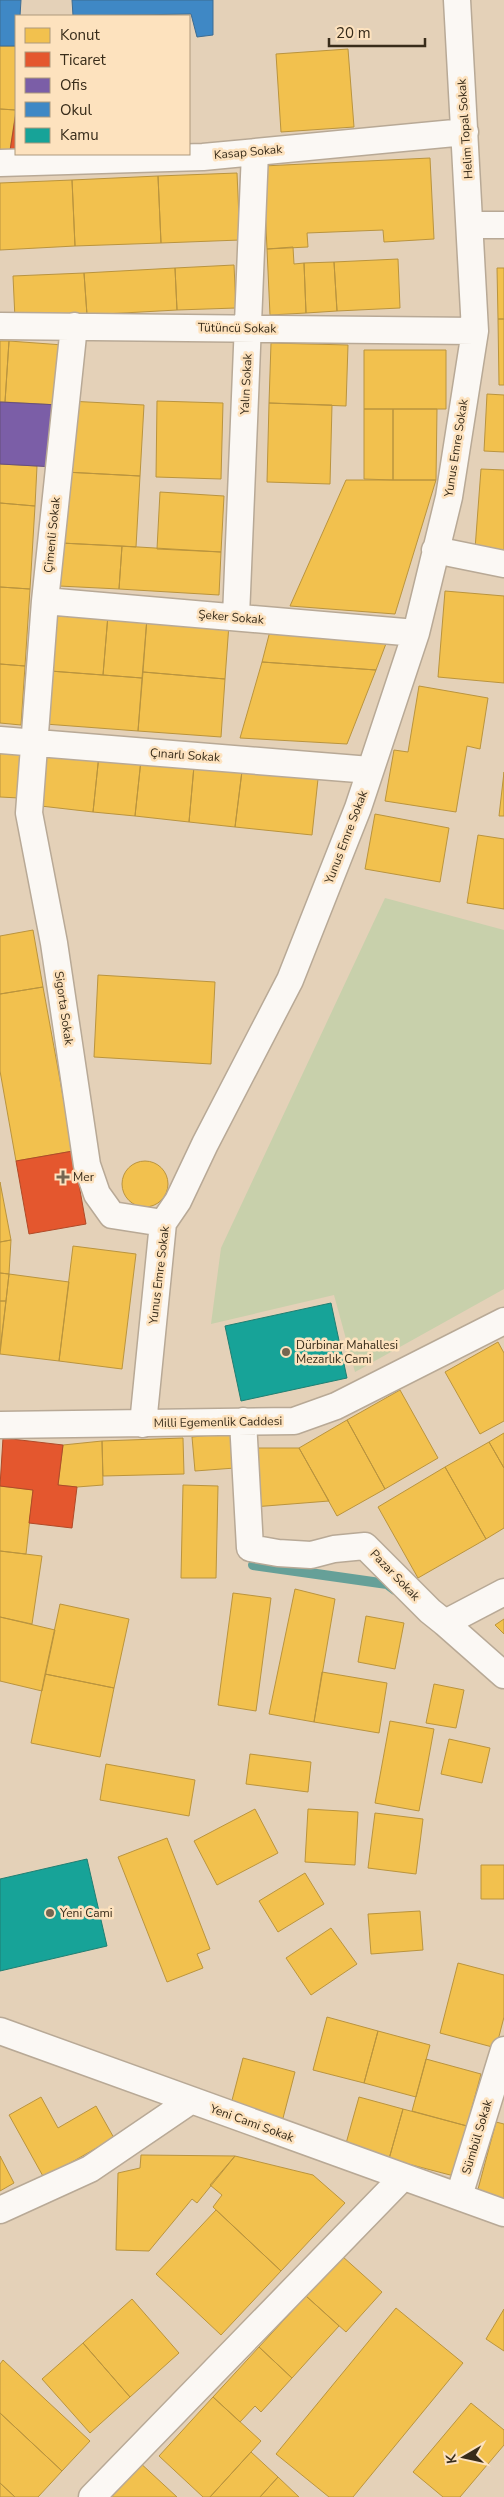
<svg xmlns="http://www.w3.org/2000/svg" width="504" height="2497" font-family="'Nunito Sans',sans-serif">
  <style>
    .green { fill: #c8d0ab }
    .homes { fill: #f2c14e; stroke: #ba943e }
    .shops { fill: #e4572e; stroke: #b04a28 }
    .offices { fill: #7b5ea7; stroke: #674f7d }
    .schools { fill: #3f88c5; stroke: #3d6c92 }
    .public { fill: #17a398; stroke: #217f72 }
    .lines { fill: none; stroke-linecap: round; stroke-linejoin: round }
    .stream { stroke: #66a098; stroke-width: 10 }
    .street-casing { stroke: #b8a996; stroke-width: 29 }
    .street { stroke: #fbf8f4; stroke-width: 26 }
    .poi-dot { fill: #746651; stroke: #fde2be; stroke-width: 2 }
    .labels { text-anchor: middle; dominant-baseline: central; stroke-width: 5; stroke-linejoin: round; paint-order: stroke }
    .street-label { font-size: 12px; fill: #382c1a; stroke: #fde2be }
    .poi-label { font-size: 12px; fill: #382c1a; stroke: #fde2be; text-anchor: start }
  </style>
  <rect width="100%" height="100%" fill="#e4d1b8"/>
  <!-- green -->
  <path class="green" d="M385 898 504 930V1289L355 1372 334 1295 211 1324 221 1248Z"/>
  <!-- homes -->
  <path class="homes" d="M0 46H16V110L0 109Z
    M348 49 354 127 281 132 276 54Z
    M0 109 16 110 9 157H0Z
    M430 158 434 239 384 242 383 230 307 233 308 247 267 249 263 166Z
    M237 173 240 240 161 243 158 176Z
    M158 176 161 243 75 246 72 180Z
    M72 180 75 246 0 250V183Z
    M293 247 294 264 304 263 306 313 270 315 267 249Z
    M398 259 400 308 337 311 334 262Z
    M334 262 337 311 306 313 304 263Z
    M234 265 236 308 177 310 175 268Z
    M175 268 177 310 87 315 84 273Z
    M497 268H504V319H498Z
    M84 273 87 315 15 319 13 276Z
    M498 319H504V385H499Z
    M0 341H9L5 402H0Z
    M9 341 63 345 59 405 5 402Z
    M271 343 348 345 346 406 269 403Z
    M364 350H446V409H364Z
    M487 394 504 395V452L484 451Z
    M69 401 144 405 140 476 65 472Z
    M157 401 223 403 221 479 156 477Z
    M269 403 332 405 330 484 267 482Z
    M364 409H393V480L364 479Z
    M393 409H437L436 480H393Z
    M0 464 37 466 35 506 0 503Z
    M481 469 504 470V551L475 549Z
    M65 472 140 476 136 547 61 543Z
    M346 480H436L395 614 290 606Z
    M160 492 224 496 221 552 157 549Z
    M0 503 35 506 30 589 0 587Z
    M61 543 122 546 119 589 59 586Z
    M122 546 221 552 219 595 119 589Z
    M0 587 30 589 25 666 0 664Z
    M445 591 504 596V683L438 677Z
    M55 611 108 615 103 675 50 671Z
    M108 615 147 618 142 678 103 675Z
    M147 618 229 624 225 679 143 672Z
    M270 631 387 641 376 670 262 662Z
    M262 662 376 670 347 744 240 738Z
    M0 664 25 666 21 725 0 723Z
    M50 671 142 678 138 731 45 724Z
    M143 672 225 679 221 737 138 731Z
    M419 686 488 698 480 749 467 746 456 812 385 801 394 750 408 752Z
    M0 748 21 749 19 798 0 797Z
    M38 749 99 755 93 812 32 805Z
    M99 755 141 760 135 816 93 812Z
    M141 760 194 766 189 822 135 816Z
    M194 766 242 771 235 827 189 822Z
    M242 771 318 779 312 835 235 827Z
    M504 772V816H499Z
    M375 814 449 828 440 882 365 869Z
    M478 835 504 839V909L467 903Z
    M33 930 43 987 0 994V936Z
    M98 975 215 982 211 1064 94 1057Z
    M43 987 73 1151 16 1161 0 1071V994Z
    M122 1184a23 23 0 1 1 46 0a23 23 0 1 1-46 0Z
    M0 1182 11 1240 0 1242Z
    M11 1240 9 1274 0 1273V1242Z
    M73 1246 136 1254 122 1369 59 1361Z
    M0 1273 9 1274 6 1301H0Z
    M9 1274 69 1282 59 1361 0 1354Z
    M0 1301H6L0 1349Z
    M498 1342 504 1353V1421L480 1434 445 1372Z
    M400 1390 438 1458 385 1489 347 1420Z
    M347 1420 385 1489 337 1516 299 1448Z
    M231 1433 235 1468 195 1471 192 1437Z
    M504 1433V1468L489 1442Z
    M183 1438 184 1474 103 1476 102 1441Z
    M102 1441 103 1485 77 1487 58 1485 63 1445Z
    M489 1442 504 1468V1528L486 1539 445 1467Z
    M252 1448H299L329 1501 253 1507Z
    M445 1467 486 1539 418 1578 378 1507Z
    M183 1485 218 1486 216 1578H181Z
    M0 1486 33 1490 26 1554 0 1551Z
    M0 1551 42 1556 32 1624 0 1617Z
    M295 1589 335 1599 314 1722 269 1714Z
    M233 1593 271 1598 256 1711 218 1705Z
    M60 1604 129 1619 114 1688 45 1674Z
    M366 1616 404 1623 395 1669 358 1662Z
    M0 1617 55 1630 42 1691 0 1681Z
    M504 1619V1634L495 1625Z
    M322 1672 387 1683 379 1733 314 1722Z
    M45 1674 114 1688 100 1757 31 1743Z
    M434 1684 464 1690 456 1728 426 1723Z
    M390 1721 434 1729 419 1811 375 1803Z
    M449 1739 490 1748 482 1783 441 1774Z
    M250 1754 311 1762 308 1792 246 1784Z
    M106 1764 195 1780 189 1816 100 1800Z
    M255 1809 278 1853 217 1885 194 1841Z
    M308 1809 358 1812 355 1865 305 1862Z
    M375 1813 423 1819 416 1874 368 1868Z
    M167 1838 210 1949 197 1954 203 1968 167 1982 118 1857Z
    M481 1865H504V1899H481Z
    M305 1873 324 1904 278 1932 259 1901Z
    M420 1911 423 1950 371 1954 368 1914Z
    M331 1928 357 1964 311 1995 286 1958Z
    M458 1963 504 1975V2017L496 2048 440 2033Z
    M327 2017 378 2031 364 2083 313 2070Z
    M378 2031 430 2045 416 2097 364 2083Z
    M243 2058 295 2072 282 2122 230 2108Z
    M426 2059 481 2074 467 2126 412 2111Z
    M41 2097 58 2128 96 2106 114 2138 44 2178 9 2115Z
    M359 2097 403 2109 389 2159 345 2147Z
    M403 2109 467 2126 454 2176 389 2159Z
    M496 2122 504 2124V2201L477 2193Z
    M141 2155 235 2156 197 2203 192 2199 149 2251 116 2250 118 2173 140 2168Z
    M0 2156 14 2183 0 2191Z
    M235 2156 313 2175 345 2203 281 2271 213 2207 222 2195 210 2185Z
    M216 2210 281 2271 221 2335 156 2274Z
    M342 2256 382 2292 346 2332 306 2296Z
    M306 2296 339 2326 292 2378 259 2347Z
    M132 2299 179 2353 130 2397 83 2343Z
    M396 2308 463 2363 353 2497H329L276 2454Z
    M504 2309V2351L486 2339Z
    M83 2343 130 2397 90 2433 42 2379Z
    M259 2347 292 2378 261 2412 255 2406 240 2422 213 2397Z
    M3 2360 90 2441 62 2471 0 2413V2364Z
    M213 2397 261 2441 210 2497H203L159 2456Z
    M471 2403 504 2430V2445L460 2497H443L413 2472Z
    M0 2413 62 2471 38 2497H15L0 2483Z
    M251 2452 278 2477 260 2497H210Z
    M137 2460 177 2497H101Z
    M278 2477 299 2497H260Z
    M0 2483 15 2497H0Z"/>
  <!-- shops -->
  <path class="shops" d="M16 113V154L9 157Z
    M73 1151 86 1224 29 1234 16 1161Z
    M3 1438 63 1445 58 1485 77 1487 72 1528 29 1523 33 1490 0 1486Z"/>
  <!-- offices -->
  <path class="offices" d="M0 402 59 405 55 467 0 464Z"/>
  <!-- schools -->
  <path class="schools" d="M0 0H21L20 16H16V46H0Z
    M72 0H213V35L197 37 191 14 73 16Z"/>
  <!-- public -->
  <path class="public" d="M331 1303 347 1378 241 1401 225 1326Z
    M87 1859 107 1946 0 1971V1879Z"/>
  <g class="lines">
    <!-- stream -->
    <path class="stream" d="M253 1565 387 1584 395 1590"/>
    <defs>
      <path id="street" d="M0 163 203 157 465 132
        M471 225H504
        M0 326 475 331
        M74 326 45 601 29 813 54 943 87 1165 97 1194 112 1215 163 1223
        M435 550 504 564
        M45 601 416 633
        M236 617 255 152
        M0 740 370 770
        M243 1421 250 1548 278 1553 311 1555 334 1549 365 1546 430 1611 445 1623 504 1592
        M143 1424 163 1223 178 1201 205 1144 290 980 358 808 416 633 449 497 475 331 457 0
        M0 1425 294 1421 336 1406 504 1321
        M445 1623 504 1675
        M0 2031 504 2213
        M459 2196 504 2050
        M0 2210 90 2169 190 2101
        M92 2497 403 2177"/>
    </defs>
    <!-- street casing -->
    <use href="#street" class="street-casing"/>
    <!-- street -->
    <use href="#street" class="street"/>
  </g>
  <!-- markers -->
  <g class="poi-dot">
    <path d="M60.5 1169.5h5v5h5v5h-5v5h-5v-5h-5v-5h5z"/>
    <circle cx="286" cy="1352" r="5"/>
    <circle cx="50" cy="1913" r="5"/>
  </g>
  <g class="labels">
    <!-- street labels -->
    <g class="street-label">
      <text transform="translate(465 129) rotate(-94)">Helim Topal Sokak</text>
      <text transform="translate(248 152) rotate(-5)">Kasap Sokak</text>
      <text transform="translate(237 328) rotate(1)">Tütüncü Sokak</text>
      <text transform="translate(246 384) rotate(-87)">Yalın Sokak</text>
      <text transform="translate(456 448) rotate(-81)">Yunus Emre Sokak</text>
      <text transform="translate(52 535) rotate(-84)">Çimenli Sokak</text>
      <text transform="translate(231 617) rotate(5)">Şeker Sokak</text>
      <text transform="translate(185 755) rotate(4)">Çınarlı Sokak</text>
      <text transform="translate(346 837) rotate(-69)">Yunus Emre Sokak</text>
      <text transform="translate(64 1008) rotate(82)">Sigorta Sokak</text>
      <text transform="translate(159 1275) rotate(-83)">Yunus Emre Sokak</text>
      <text transform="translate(218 1422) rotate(-1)">Milli Egemenlik Caddesi</text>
      <text transform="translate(395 1575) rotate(46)">Pazar Sokak</text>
      <text transform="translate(252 2123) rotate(20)">Yeni Cami Sokak</text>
      <text transform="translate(477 2137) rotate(-73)">Sümbül Sokak</text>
    </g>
    <!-- poi labels -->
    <g class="poi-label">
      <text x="73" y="1177">Mer</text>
      <text x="296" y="1345">Dürbinar Mahallesi<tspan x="296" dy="14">Mezarlık Cami</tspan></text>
      <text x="60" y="1913">Yeni Cami</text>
    </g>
  </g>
  <!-- legend -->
  <rect x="15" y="15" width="175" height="140" fill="#fde2be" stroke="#ae997c"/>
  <rect x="25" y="28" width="25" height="15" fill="#f2c14e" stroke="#ae997c"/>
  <text x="60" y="40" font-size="15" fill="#382c1a">Konut</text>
  <rect x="25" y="52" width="25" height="15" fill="#e4572e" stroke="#ae997c"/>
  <text x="60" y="65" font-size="15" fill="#382c1a">Ticaret</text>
  <rect x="25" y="78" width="25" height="15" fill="#7b5ea7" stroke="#ae997c"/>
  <text x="60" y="90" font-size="15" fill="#382c1a">Ofis</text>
  <rect x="25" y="102" width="25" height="15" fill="#3f88c5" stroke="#ae997c"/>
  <text x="60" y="115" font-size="15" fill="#382c1a">Okul</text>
  <rect x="25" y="128" width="25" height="15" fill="#17a398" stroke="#ae997c"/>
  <text x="60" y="140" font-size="15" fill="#382c1a">Kamu</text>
  <!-- north arrow -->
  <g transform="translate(464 2457) rotate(261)" stroke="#fde2be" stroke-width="4" paint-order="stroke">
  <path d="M0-4L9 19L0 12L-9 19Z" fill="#382c1a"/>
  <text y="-8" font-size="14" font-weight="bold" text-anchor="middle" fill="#382c1a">K</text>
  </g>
  <!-- scale -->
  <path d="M329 38v8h96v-8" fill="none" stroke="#382c1a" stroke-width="2.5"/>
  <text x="336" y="38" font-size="15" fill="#382c1a" stroke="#fde2be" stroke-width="4" paint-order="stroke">20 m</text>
</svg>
